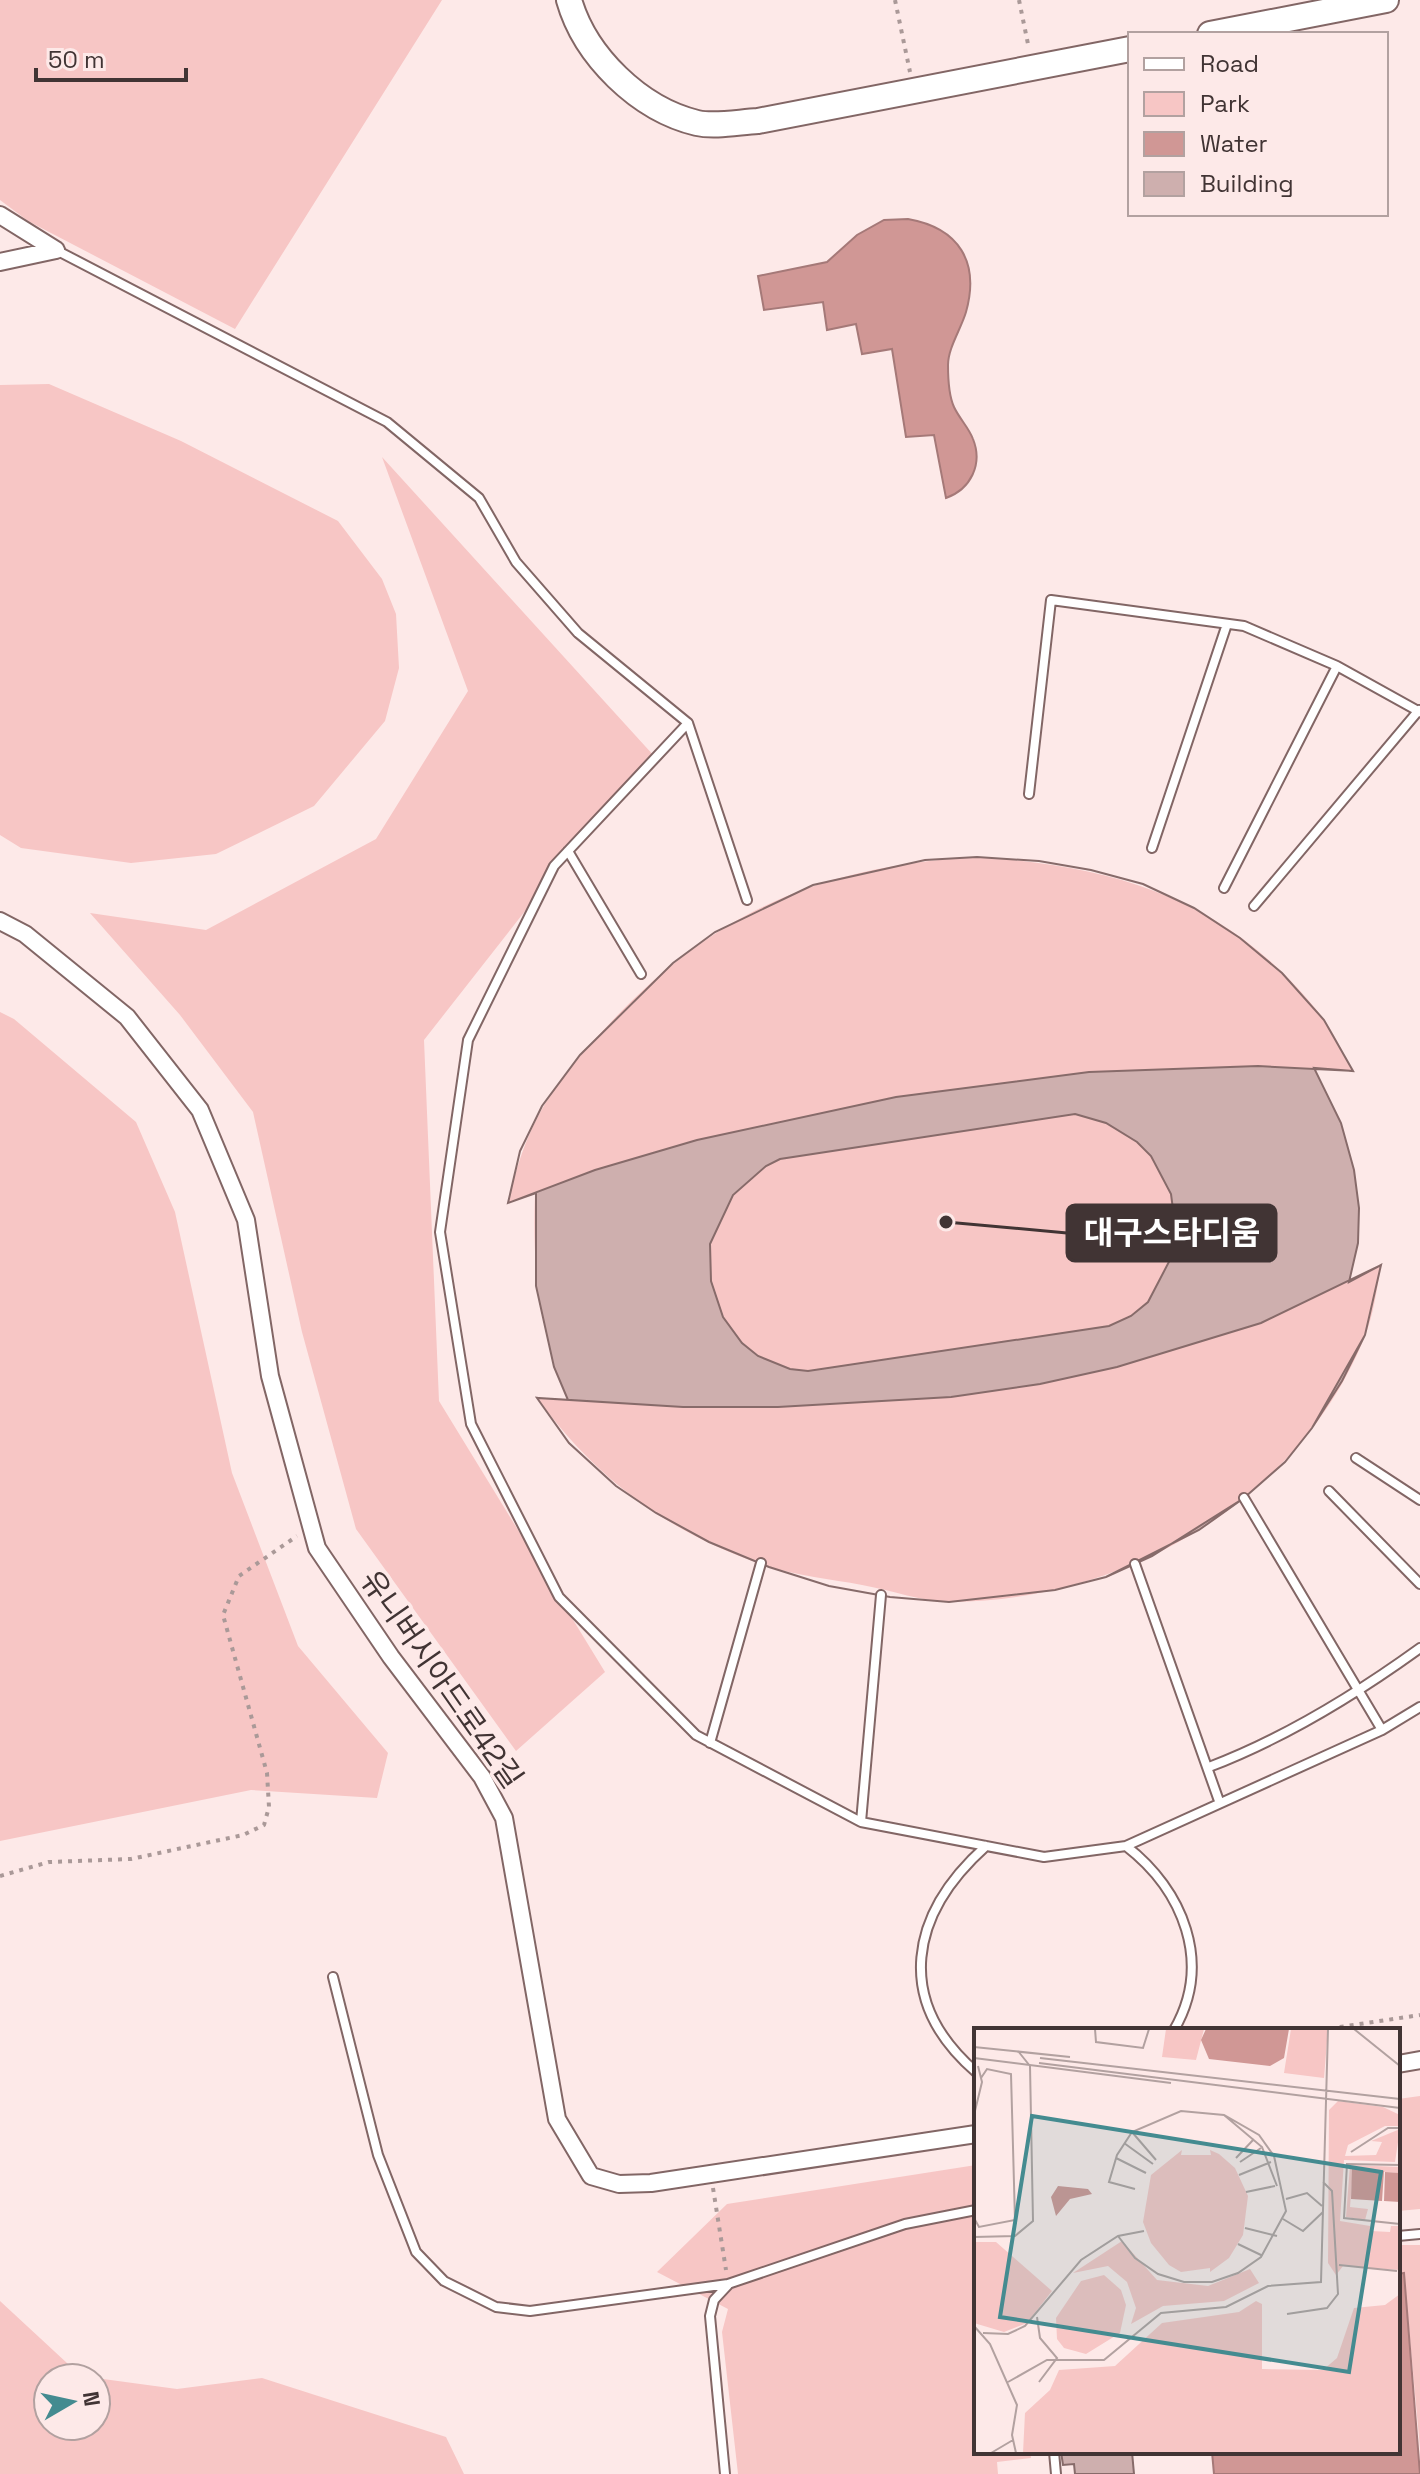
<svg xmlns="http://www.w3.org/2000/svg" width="1420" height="2474" font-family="'Space Grotesk','Noto Sans KR',sans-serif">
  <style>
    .green { fill: #f7c6c5; fill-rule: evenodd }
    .water { fill: #d09795; stroke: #a57978; stroke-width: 2 }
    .building { fill: #ceafae; stroke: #876b6a; stroke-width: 2; fill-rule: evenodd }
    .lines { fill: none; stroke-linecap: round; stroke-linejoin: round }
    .lane-casing { stroke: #826665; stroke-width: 12 }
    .street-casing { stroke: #826665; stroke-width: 20 }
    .secondary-casing { stroke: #826665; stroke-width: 28 }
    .path { stroke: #aa9998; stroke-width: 4; stroke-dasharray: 4 6; stroke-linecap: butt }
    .lane { stroke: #fff; stroke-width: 8 }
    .street { stroke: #fff; stroke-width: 16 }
    .secondary { stroke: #fff; stroke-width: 24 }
    .labels { text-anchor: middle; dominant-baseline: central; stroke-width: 7; stroke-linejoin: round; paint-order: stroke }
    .street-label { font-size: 30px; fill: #413434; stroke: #fde9e8 }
    .inset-road { fill: none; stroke: #b2a1a0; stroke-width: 2 }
    .view { fill: #448b90; fill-opacity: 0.15; stroke: #448b90; stroke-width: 4 }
    .inset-edge { fill: none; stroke: #413434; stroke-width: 4 }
    .leader { fill: none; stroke: #413434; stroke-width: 3 }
    .callout-dot { fill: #413434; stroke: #fde9e8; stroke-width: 3 }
    .callout { fill: #413434; stroke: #413434; stroke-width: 3 }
    .callout-label { font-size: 32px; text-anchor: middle; font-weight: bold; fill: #fff }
  </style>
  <rect width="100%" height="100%" fill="#fde9e8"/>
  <!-- green -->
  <path class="green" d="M0 0H442L235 329 28 221 0 200Z
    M49 384 181 441 338 521 382 579 396 614 399 668 385 721 314 806 216 854 131 863 21 848 0 835V385Z
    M382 457 655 757 565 860 424 1040 439 1401 605 1672 516 1751 356 1529 302 1332 253 1112 180 1015 90 913 206 930 376 839 468 691Z
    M977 857C1119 866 1232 901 1323 1018 1335 1034 1343 1054 1353 1071L1314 1068C1351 1143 1368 1198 1349 1281L1381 1265C1377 1288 1374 1313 1365 1336 1300 1500 1124 1601 952 1602 923 1602 891 1590 862 1585 831 1579 797 1576 767 1566 670 1534 597 1480 537 1398L568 1399C539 1332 532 1266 535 1194L508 1203C527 1120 553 1083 611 1022 718 909 823 866 977 857Z
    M0 1012 14 1019 136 1122 175 1212 232 1473 298 1646 388 1753 377 1798 251 1790 0 1841Z
    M1420 2096V2209L1398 2211V2099Z
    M976 2165V2452H1030L1031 2458 997 2462 998 2474H738L722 2332 728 2309 657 2272 727 2204Z
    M1398 2245H1420V2448L1404 2274H1398Z
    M0 2301 81 2376 177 2389 262 2378 446 2437 464 2474H0ZM48 2378H96V2426H48Z"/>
  <!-- water -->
  <path class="water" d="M908 219C959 228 980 262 966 312 961 329 948 348 948 365 948 377 949 396 954 407 959 418 969 428 973 439 983 464 971 489 946 498L934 435 906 437 892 349 862 354 856 324 827 330 823 302 764 310 758 276 827 262 857 235 884 220Z
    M1404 2273 1420 2474H1214L1212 2452H1398V2274Z"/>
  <!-- building -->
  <path class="building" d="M977 857 1039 861 1091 870 1143 884 1194 908 1240 938 1282 973 1324 1020 1353 1071 1314 1068 1341 1123 1354 1170 1359 1208 1358 1243 1349 1282 1381 1265 1365 1335 1342 1381 1312 1428 1285 1462 1244 1498 1199 1530 1106 1577 1055 1590 949 1602 890 1597 829 1586 769 1567 709 1542 656 1513 616 1486 569 1443 537 1398 568 1400 554 1367 536 1286V1193L508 1203 520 1151 542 1106 580 1055 673 963 715 932 813 885 925 860ZM1075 1114 1106 1123 1137 1142 1151 1156 1171 1194 1176 1232 1172 1256 1148 1302 1131 1316 1109 1326 808 1371 790 1369 758 1356 742 1343 723 1317 711 1281 710 1244 733 1195 766 1166 780 1159Z
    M977 857 1039 861 1091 870 1143 884 1194 908 1240 938 1282 973 1324 1020 1353 1071 1258 1066 1089 1072 896 1097 697 1140 595 1170 508 1203 520 1151 542 1106 580 1055 673 963 715 932 813 885 925 860Z
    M1381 1265 1365 1335 1312 1428 1285 1462 1244 1498 1152 1556 1106 1577 1055 1590 949 1602 890 1597 829 1586 769 1567 709 1542 656 1513 616 1486 569 1443 537 1398 683 1407H778L951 1397 1040 1384 1117 1367 1261 1323Z
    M1061 2452H1132L1134 2474H1075L1074 2464 1063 2465Z"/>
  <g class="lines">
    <defs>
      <path id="lane" d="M56 250 387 422 479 498 516 562 578 633 688 723 747 900
        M688 723 554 866 468 1040 440 1232 471 1424 559 1597 696 1735 861 1822 1044 1857 1126 1846 1382 1730 1420 1707
        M1029 794 1051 600 1244 626 1337 666 1420 712
        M1152 848 1227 624
        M568 851 641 974
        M1224 888 1337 666
        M1254 906 1419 710
        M1356 1458 1420 1500
        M1329 1491 1420 1584
        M1244 1498 1382 1730
        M1135 1564 1219 1801
        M710 1743 761 1563
        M1209 1767C1285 1738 1355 1695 1420 1648
        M861 1822 881 1595
        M1126 1846C1183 1890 1213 1963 1174 2030
        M333 1977 378 2155 416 2252 444 2281 496 2307 530 2311 728 2284 905 2224 976 2210
        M976 2072C893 2000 910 1914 986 1846
        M1398 2236 1420 2234
        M1054 2452 1056 2474
        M725 2474 710 2316 714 2300 728 2285"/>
      <path id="street" d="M0 215 56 250
        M0 262 56 250
        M0 921 25 934 127 1017 200 1110 246 1220 270 1376 317 1548 391 1657 482 1777 504 1818 557 2119 591 2176 619 2184 651 2183 976 2134
        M1398 2064 1420 2060"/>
      <path id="secondary" d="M569 0C585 56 639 109 697 123 715 127 739 122 758 121L1130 49
        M1210 34 1386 0"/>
    </defs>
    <!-- lane casing -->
    <use href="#lane" class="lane-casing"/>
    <!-- street casing -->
    <use href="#street" class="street-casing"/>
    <!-- secondary casing -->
    <use href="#secondary" class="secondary-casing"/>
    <!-- path -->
    <path class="path" d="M895 0 910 72
      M1019 0 1029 49
      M0 1876 49 1862 131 1859 243 1835 264 1825 269 1807 267 1773 223 1615 239 1576 297 1536
      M1320 2030 1420 2015
      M713 2188 726 2270"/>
    <!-- lane -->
    <use href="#lane" class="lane"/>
    <!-- street -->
    <use href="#street" class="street"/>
    <!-- secondary -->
    <use href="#secondary" class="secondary"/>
  </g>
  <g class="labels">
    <!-- street labels -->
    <g class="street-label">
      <text transform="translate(442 1679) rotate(55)">유니버시아드로42길</text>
    </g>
  </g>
  <!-- overview -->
  <g transform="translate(974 2028)">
    <rect width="426" height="426" fill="#fde9e8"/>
    <path d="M192 1H230L222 32 188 29ZM317 1H354L350 50 310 45ZM364 73 409 79 426 87V98H411L374 117 371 128 402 127 408 114 397 113 426 101 421 134 370 132 366 193 396 198 397 203 416 204 417 198H426V242L369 238 362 247 354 235 355 82ZM208 122 207 127H237L236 122 245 126 261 140 274 168 269 207 255 230 236 244V240L207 244 195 237 177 215 169 194 177 147ZM376 137 426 139V145L379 142 376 179 394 181 391 192 372 189ZM148 213 183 252 234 258 276 241 285 255 250 273 189 278 157 296 162 280 153 254 134 238 99 245ZM0 214H22L78 263 53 295 30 304 0 295ZM130 247 147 262 152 277 146 305 112 326 90 320 83 311 82 290 107 253ZM426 266V425H49L51 385 76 362 85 342 141 338 188 295 265 284 282 273 288 276V341L349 342 363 330 380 280 411 277Z" fill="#f7c6c5"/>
    <path d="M232 1H315L310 30 296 38 235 31 227 12ZM378 141 410 143 408 173 377 171ZM411 144 426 145V174L410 173ZM84 158 114 161 118 166 96 171 82 188 77 169Z" fill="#d09795"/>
    <path class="inset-road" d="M121 1 122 14 169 20 175 1M380 1 426 38M0 19 96 29M0 30 197 55M66 30 426 71M65 35 426 80M0 87 8 54 4 38M250 87 288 119 303 158M158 104 182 132M0 108V185M150 115 179 136M377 124 414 100H426M142 130 172 145M262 130 280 111M266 134 287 120M426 137 373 136 370 190 426 196M265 147 297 134M272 164 301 158M312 171 333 165 348 178M0 190 5 199 41 192 37 46 13 41 7 50M309 191 329 203 349 184M271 200 303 208M144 208 161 230 184 246 210 254H238L264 245 287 229 312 183 300 128 285 107 250 87 207 83 158 104 143 127 135 154 161 161M0 209 41 208 59 193 56 38 44 23M264 216 287 227M365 237 423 243M313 286 353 280 364 266 358 163 349 154M63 289 66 310 83 330 65 354M0 298 16 316 43 377 38 407 42 425M9 305 34 306 51 298 107 232 144 208 170 203M34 354 73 332H130L187 285 252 279 294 258 347 254 354 1M17 425 39 412"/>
    <path class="view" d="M58 88 407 144 375 344 26 289Z"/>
    <rect width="426" height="426" class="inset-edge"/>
  </g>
  <!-- callouts -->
  <path class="leader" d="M946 1222L1067 1233"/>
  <circle class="callout-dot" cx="946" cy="1222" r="8"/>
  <rect class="callout" x="1067" y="1205" width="209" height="56" rx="8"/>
  <g class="callout-label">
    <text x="1172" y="1244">대구스타디움</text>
  </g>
  <!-- legend -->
  <rect x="1128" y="32" width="260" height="184" fill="#fde9e8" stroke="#b2a1a0" stroke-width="2"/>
  <rect x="1144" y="58" width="40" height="12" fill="#ffffff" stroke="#b2a1a0" stroke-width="2"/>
  <text x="1200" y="72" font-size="24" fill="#413434">Road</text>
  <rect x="1144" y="92" width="40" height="24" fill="#f7c6c5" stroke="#b2a1a0" stroke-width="2"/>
  <text x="1200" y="112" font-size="24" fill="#413434">Park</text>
  <rect x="1144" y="132" width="40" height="24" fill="#d09795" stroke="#b2a1a0" stroke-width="2"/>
  <text x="1200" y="152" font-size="24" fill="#413434">Water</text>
  <rect x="1144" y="172" width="40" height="24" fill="#ceafae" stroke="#b2a1a0" stroke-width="2"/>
  <text x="1200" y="192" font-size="24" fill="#413434">Building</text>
  <!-- north arrow -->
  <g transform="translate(72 2402) rotate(81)"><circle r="38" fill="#fde9e8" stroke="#b2a1a0" stroke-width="2"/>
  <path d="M0-6L14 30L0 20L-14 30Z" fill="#448b90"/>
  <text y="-12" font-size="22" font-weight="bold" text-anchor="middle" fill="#413434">N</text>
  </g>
  <!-- scale -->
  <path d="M36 68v12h150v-12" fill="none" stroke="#413434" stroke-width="4"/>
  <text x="48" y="68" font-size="24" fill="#413434" stroke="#fde9e8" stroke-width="6" paint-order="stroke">50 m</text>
</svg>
